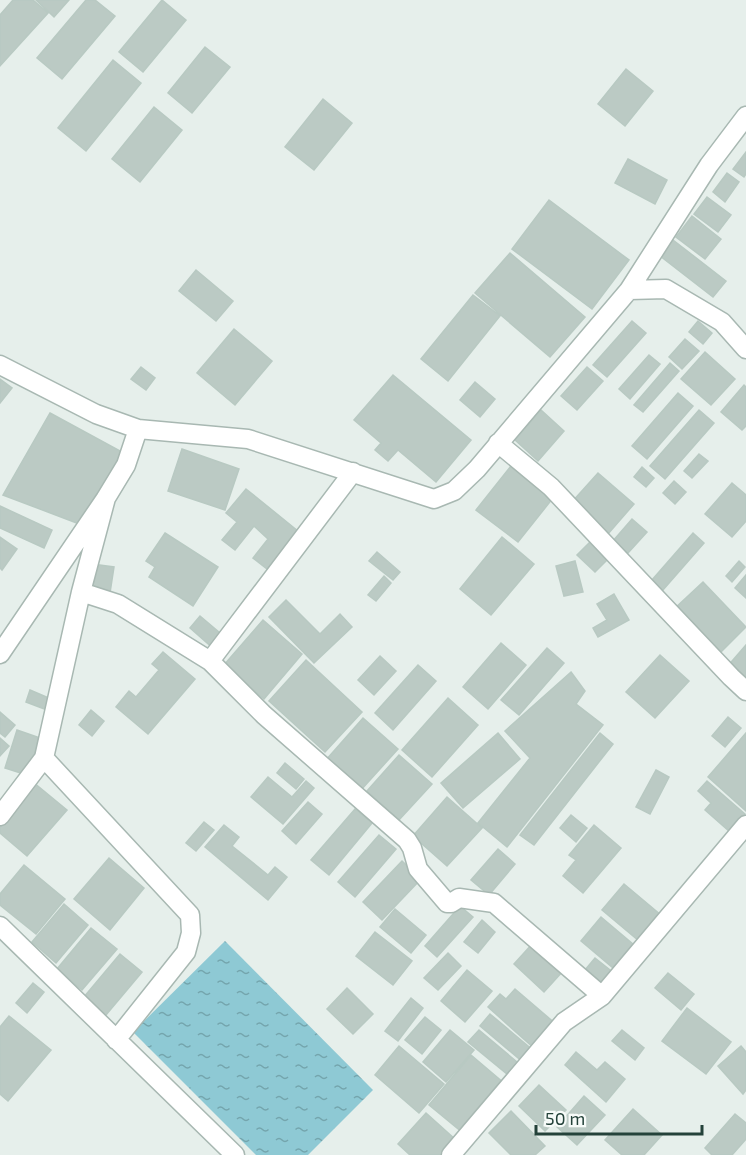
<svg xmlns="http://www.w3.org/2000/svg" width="746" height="1155" font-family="'Exo 2',sans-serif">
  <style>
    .water { fill: url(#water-ripples) }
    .building { fill: #bbcac4; stroke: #b8c9c2; stroke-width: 1.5 }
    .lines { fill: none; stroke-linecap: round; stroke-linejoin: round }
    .minor-casing { stroke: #a8b8b2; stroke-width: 21 }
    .minor { stroke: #fff; stroke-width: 18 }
  </style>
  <defs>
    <pattern id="water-ripples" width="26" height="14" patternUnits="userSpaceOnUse" patternTransform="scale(1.5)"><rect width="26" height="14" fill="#8ec9d4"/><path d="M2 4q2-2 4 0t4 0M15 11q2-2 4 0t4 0" fill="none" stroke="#74a5ad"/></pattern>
  </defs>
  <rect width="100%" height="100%" fill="#e6efeb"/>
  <!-- water -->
  <path class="water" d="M225 941 373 1090 308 1155H256L133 1032Z"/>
  <!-- building -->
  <path class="building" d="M13 0H33L48 13 0 66V15Z
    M36 0H69L54 17Z
    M86 0H95L115 16 62 79 37 58Z
    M162 0 186 20 143 72 119 52Z
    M205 47 230 67 192 113 168 93Z
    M113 60 141 83 86 151 58 128Z
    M626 69 653 91 625 126 598 104Z
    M323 99 352 123 314 170 285 147Z
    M154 107 182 130 140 182 112 159Z
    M746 152V174L744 177 733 169Z
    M628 159 667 180 655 204 615 183Z
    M727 173 739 182 725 202 713 192Z
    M707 197 731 215 718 232 694 214Z
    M549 200 629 260 592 309 512 249Z
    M692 216 721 239 705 259 676 237Z
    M673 240 726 281 713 297 660 256Z
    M510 253 585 317 550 357 475 293Z
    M196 270 233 301 216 321 179 291Z
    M473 295 500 316 448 381 421 359Z
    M632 321 646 333 607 377 593 365Z
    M698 321 712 333 703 344 689 332Z
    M234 329 272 361 235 405 197 373Z
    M685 339 699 351 682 369 669 357Z
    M705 352 735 379 711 405 681 379Z
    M649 355 660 364 630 399 619 389Z
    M670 363 679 371 643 412 634 405Z
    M141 367 155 378 146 390 131 379Z
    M587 367 603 381 577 410 561 396Z
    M393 375 471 440 436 482 398 450 388 461 375 450 381 443 354 420Z
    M0 379 12 388 0 403Z
    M475 382 495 399 480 417 460 400Z
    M744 385 746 387V426L742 430 721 412Z
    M678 393 693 406 647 459 632 446Z
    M541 410 564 431 538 461 515 440Z
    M699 410 714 423 665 479 650 466Z
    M50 413 122 452 82 525 3 495Z
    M182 449 239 469 225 510 168 491Z
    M699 454 708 461 692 478 684 471Z
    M511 466 553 498 518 542 476 510Z
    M642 467 654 478 646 487 634 477Z
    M598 473 634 504 608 534 572 502Z
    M674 481 686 492 675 504 663 493Z
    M732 483 746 495V521L732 537 705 514Z
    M246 489 298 531 267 569 253 558 268 539 254 526 235 550 222 540 237 522 226 513Z
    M0 506 52 530 44 548 0 528Z
    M632 519 647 532 628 553 613 541Z
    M165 533 218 567 193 606 149 577 155 567 146 561Z
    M693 533 704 543 663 590 652 580Z
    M0 537 17 549 2 570 0 568Z
    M502 537 534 564 491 615 460 589Z
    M590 542 608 559 595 572 577 555Z
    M377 552 400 572 393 580 369 561Z
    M575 561 583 592 564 596 556 566Z
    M739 561 745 567 732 582 726 576Z
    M92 564 114 567 110 593 88 590Z
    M746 575V598L735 588Z
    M384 576 391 583 376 601 368 595Z
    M703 582 746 627 717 656 673 610Z
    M614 594 629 620 598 637 593 628 607 620 597 604Z
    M286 600 320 634 340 614 352 627 314 663 269 617Z
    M200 616 226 638 215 650 190 628Z
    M263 620 302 654 264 699 224 665Z
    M501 643 526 665 488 709 463 687Z
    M746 645V682L727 667Z
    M547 648 564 663 519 715 501 700Z
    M163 652 195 679 148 734 116 707 129 691 136 697 159 670 152 664Z
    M660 655 689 681 655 718 626 692Z
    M380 656 396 671 374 695 358 680Z
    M306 660 362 712 325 752 269 701Z
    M418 665 436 681 393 730 375 713Z
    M571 672 585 691 576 704 603 725 507 847 478 823 530 758 505 731Z
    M30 690 51 699 47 710 26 702Z
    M448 698 478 725 432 777 402 750Z
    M91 710 104 721 92 736 79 725Z
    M0 712 15 725 5 737 0 733Z
    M728 717 741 728 725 747 712 736Z
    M363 718 398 749 361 790 326 760Z
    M17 730 40 738 27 775 5 768Z
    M498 733 520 759 463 808 441 783Z
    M600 733 613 744 534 845 520 835Z
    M746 733V811L708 777Z
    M0 738 9 746 0 756Z
    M399 755 432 784 399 820 367 791Z
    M285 763 304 779 296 789 277 773Z
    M656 770 669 777 650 814 636 807Z
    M268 777 292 797 306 781 314 788 283 824 251 797Z
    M707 781 745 814 730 832 705 810 711 803 698 791Z
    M33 782 67 810 27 856 0 833V820Z
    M447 797 482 828 447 866 413 836Z
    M308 802 322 814 296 844 282 831Z
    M355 809 372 823 329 875 311 860Z
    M571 815 587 828 576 842 560 828Z
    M204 822 214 830 196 851 186 843Z
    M224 825 239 837 232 846 268 875 275 867 287 877 268 900 205 847Z
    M594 825 621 848 583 893 563 876 576 860 569 855Z
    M379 835 396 849 355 897 338 882Z
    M498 849 515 864 489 895 471 880Z
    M109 858 144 888 110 930 74 899Z
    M402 861 421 879 382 920 363 902Z
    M24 865 65 899 36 934 0 905V894Z
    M624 884 661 915 639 941 602 910Z
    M64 904 88 925 56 963 32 942Z
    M460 906 473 917 437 957 425 946Z
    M395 909 426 935 411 953 380 927Z
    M601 917 633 944 613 968 581 941Z
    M482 920 495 932 478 953 464 942Z
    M91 928 117 949 82 990 57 969Z
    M375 932 412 961 393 985 356 956Z
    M533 943 563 971 544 992 514 964Z
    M448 953 461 966 438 990 424 978Z
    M120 954 142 972 106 1015 84 997Z
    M595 958 614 973 599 991 580 976Z
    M467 970 492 991 465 1022 441 1001Z
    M668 973 694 994 681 1010 655 988Z
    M33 983 44 992 27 1013 16 1003Z
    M347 988 373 1014 353 1034 327 1009Z
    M515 989 557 1025 535 1049 488 1007 500 994 506 999Z
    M411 998 423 1008 398 1041 385 1031Z
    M687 1008 731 1042 706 1074 662 1041Z
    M490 1014 534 1051 524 1063 480 1026Z
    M9 1016 51 1050 8 1101 0 1094V1027Z
    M425 1017 441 1030 422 1054 405 1040Z
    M450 1030 474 1050 446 1082 423 1062Z
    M479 1030 523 1067 513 1079 468 1042Z
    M622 1030 644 1048 635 1060 612 1041Z
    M399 1046 444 1084 419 1113 375 1075Z
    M741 1046 746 1052V1090L743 1094 718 1066Z
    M576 1052 597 1070 605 1062 625 1079 606 1102 565 1065Z
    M471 1055 504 1083 463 1133 429 1105Z
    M539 1085 566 1110 545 1131 519 1106Z
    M584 1096 605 1115 577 1145 557 1127Z
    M633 1109 662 1135 644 1155H622L605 1140Z
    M511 1111 545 1146 535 1155H511L489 1133Z
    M426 1113 456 1140 442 1155H410L398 1144Z
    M735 1114 746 1123V1139L732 1155H712L705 1148Z"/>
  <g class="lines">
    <defs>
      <path id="minor" d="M629 290 666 289 722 322 746 349
        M0 365 96 414 138 429 248 439 434 499 454 491 477 469 629 290 709 165 746 116
        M498 443 551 487 731 677 746 691
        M106 498 81 592 118 604 210 661 264 715 407 840 412 848 418 869 447 903H451L459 898 494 903 602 996
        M0 654 106 498 126 465 138 429
        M210 661 353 472
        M44 758 190 915 191 933 186 952 116 1040
        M0 816 44 758 81 592
        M0 926 235 1155
        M451 1155 564 1022 602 996 746 825"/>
    </defs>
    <!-- minor casing -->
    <use href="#minor" class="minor-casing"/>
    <!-- minor -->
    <use href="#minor" class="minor"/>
  </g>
  <!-- scale -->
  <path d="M536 1125v9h166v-9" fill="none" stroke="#24423a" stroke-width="3"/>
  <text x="545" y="1125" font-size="18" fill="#24423a" stroke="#f7fbf9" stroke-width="4.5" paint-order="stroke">50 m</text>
</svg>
